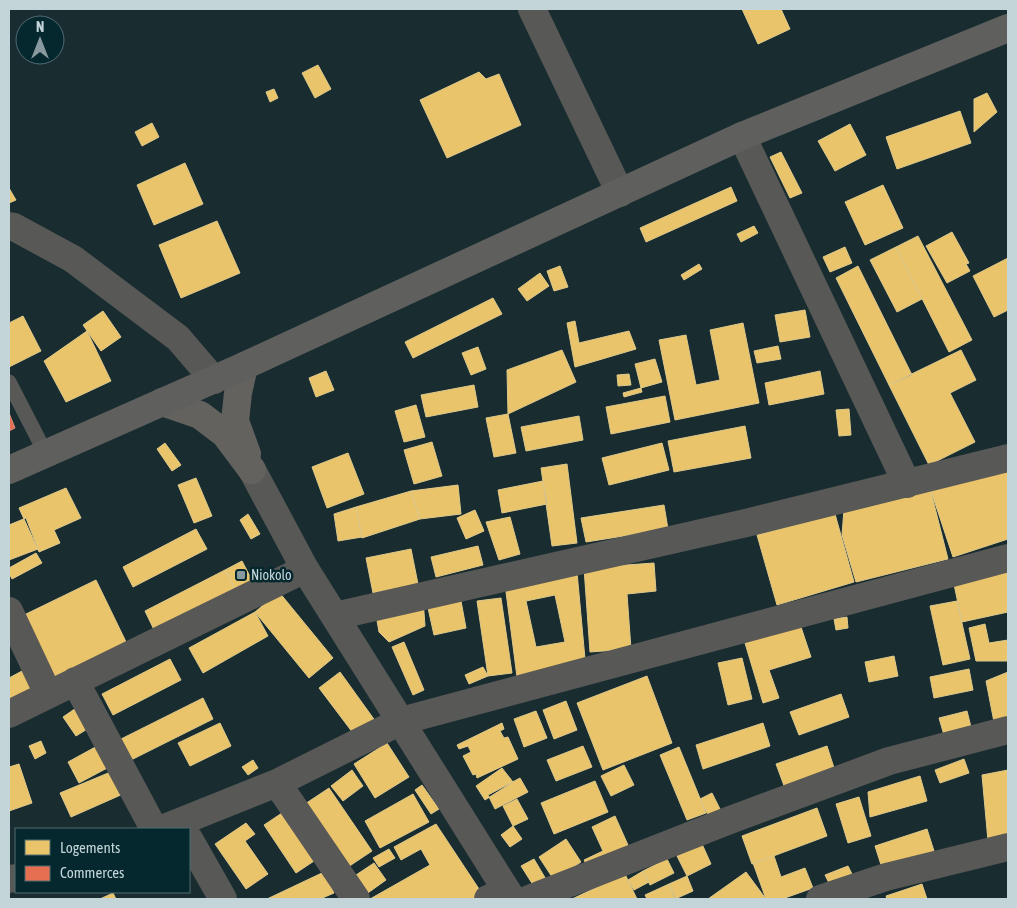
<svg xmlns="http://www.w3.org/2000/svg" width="1017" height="908" font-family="'Asap Condensed',sans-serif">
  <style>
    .homes { fill: #e9c46a; stroke: #dec98b; fill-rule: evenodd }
    .shops { fill: #e76f51; stroke: #dc8e7a }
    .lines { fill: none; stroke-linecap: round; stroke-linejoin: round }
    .service { stroke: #585856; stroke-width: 15 }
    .minor { stroke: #585856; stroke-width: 28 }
    .tertiary { stroke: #585856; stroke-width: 28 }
    .secondary { stroke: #63625f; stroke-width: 28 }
    .primary { stroke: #5f605e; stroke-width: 28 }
    .poi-dot { fill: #889a9e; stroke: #05282f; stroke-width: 2 }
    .labels { text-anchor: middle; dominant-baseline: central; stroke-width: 5; stroke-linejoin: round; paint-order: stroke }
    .poi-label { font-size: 14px; fill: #c3d5d9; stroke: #05282f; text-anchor: start }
  </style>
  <rect width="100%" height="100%" fill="#192c30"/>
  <!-- homes -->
  <path class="homes" d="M742 9H781L790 29 758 44Z
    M318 65 331 89 315 98 302 73Z
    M479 72 486 79 499 74 521 125 447 158 420 100Z
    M274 89 278 98 270 102 266 92Z
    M987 93 997 112 974 132V99Z
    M960 111 971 143 897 169 886 137Z
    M152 123 159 137 142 146 135 132Z
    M850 124 866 155 835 171 818 141Z
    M781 152 802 193 790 198 770 157Z
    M185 163 203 204 154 225 137 185Z
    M883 185 903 228 865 245 845 202Z
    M731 187 737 201 646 242 640 228Z
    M9 188 16 200 9 203Z
    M217 221 240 273 181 298 159 245Z
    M754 226 758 233 741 242 737 234Z
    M952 232 969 263 966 264 970 271 947 283 926 246Z
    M918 236 972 340 949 352 896 247Z
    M845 247 852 263 830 272 823 257Z
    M896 247 922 299 897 312 870 260Z
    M1008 258V310L994 317 973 276Z
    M699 264 702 269 684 280 681 275Z
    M560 266 568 287 554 291 547 271Z
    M858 266 912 375 889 385 836 278Z
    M540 273 549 286 527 301 518 289Z
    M493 298 502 314 413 358 405 342Z
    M805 310 810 337 780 342 775 315Z
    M103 311 121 337 101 351 83 325Z
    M23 316 41 351 9 367V323Z
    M575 321 579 343 629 331 636 349 575 367 567 323Z
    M743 323 759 403 675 420 659 340 686 335 696 385 720 380 710 330Z
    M87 331 111 381 66 402 44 361Z
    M778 346 781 359 757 363 754 351Z
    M478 347 486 369 471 375 462 353Z
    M562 350 576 382 508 414 507 370Z
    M961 350 976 380 950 393 975 442 929 465 889 385Z
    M655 359 662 382 641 388 635 364Z
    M326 371 334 390 316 397 309 378Z
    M820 371 824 394 769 405 765 383Z
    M629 374 631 385 618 386 617 375Z
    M474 385 478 407 426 417 421 395Z
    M641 388 642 392 624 397 623 393Z
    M665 396 670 422 611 434 606 407Z
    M416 405 425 437 404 442 395 411Z
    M849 409 851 435 839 436 836 410Z
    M508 414 516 453 494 457 486 418Z
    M579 416 583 440 526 451 521 427Z
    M745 426 751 458 674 472 668 441Z
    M432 442 442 476 414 484 404 450Z
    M165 443 181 465 172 471 157 449Z
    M662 443 669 470 609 485 602 458Z
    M348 453 364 494 327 508 312 467Z
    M1008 462V539L953 557 930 488Z
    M567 464 577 543 552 546 541 468Z
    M196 478 212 516 194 523 178 485Z
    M543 481 547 504 502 513 498 490Z
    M458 485 461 514 420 519 411 491Z
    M66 488 81 518 54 530 60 543 39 552 19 508Z
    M930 488 948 559 856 582 842 535 844 509Z
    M411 491 420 519 362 538 356 507Z
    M664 505 668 529 586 542 581 518Z
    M356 507 362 537 338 541 334 514Z
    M475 510 484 531 466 539 457 518Z
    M248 514 260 534 251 539 240 520Z
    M835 514 854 582 777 605 757 535Z
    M510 517 520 554 499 560 486 522Z
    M26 518 38 549 9 560V525Z
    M196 529 207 549 133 587 123 567Z
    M478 546 483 565 436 577 431 557Z
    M411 549 418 584 373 593 366 558Z
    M36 553 42 563 12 579 9 573V568Z
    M242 561 254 584 237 593 225 570Z
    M654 563 656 591 627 594 631 649 590 652 584 568Z
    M1008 564V612L962 622 952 575Z
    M225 570 237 593 156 634 145 611Z
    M577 572 585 659 517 677 505 584ZM555 595 565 642 536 647 526 601Z
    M96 580 129 648 56 680 24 615Z
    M279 592 333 658 309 678 255 612Z
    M501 598 512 673 488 676 477 601Z
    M423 599 425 626 389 642 379 632 376 615Z
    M461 601 466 628 434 635 428 608Z
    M957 601 970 659 943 665 930 606Z
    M255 612 268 636 203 673 189 648Z
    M847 617 848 628 836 630 834 619Z
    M800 624 811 657 769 670 779 698 763 703 745 643Z
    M985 624 989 643 1008 640V661H976L969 628Z
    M404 642 424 690 413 695 392 647Z
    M894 656 898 676 869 682 865 662Z
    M742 658 752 699 728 705 718 663Z
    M170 659 181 680 113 715 102 694Z
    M483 667 488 676 469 684 465 675Z
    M969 669 973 690 934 698 930 677Z
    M22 671 33 692 9 704V678Z
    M340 672 376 722 356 737 319 688Z
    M1008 672V717L994 722 986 681Z
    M647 676 672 743 603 770 577 703Z
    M841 694 849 717 799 735 790 712Z
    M203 698 213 719 131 760 121 739Z
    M566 701 577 730 554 739 543 710Z
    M79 706 92 726 76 736 63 717Z
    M536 711 547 738 524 747 514 719Z
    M967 711 973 735 946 742 939 718Z
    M220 723 231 746 190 766 178 743Z
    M502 723 504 729 500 731 504 738 508 737 518 759 477 778 476 774 473 775 463 756 471 752 468 746 459 749 457 745Z
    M763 723 770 746 703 769 696 745Z
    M41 741 46 753 35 759 29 746Z
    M387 743 409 777 375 798 354 764Z
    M99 745 111 766 79 783 68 762Z
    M583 746 592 767 556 781 547 760Z
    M827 746 836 774 786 791 776 764Z
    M679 747 706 813 687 820 660 755Z
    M964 759 969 773 940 783 935 770Z
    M253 760 258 768 248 775 242 767Z
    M19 764 32 803 9 811V767Z
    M624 765 634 785 611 796 601 776Z
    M502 768 513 782 485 800 476 786Z
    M352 770 363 786 343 801 331 786Z
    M1008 770V836L988 841 982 775Z
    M113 771 123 794 71 817 60 793Z
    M920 776 927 801 870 817 868 792Z
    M520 778 528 792 495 809 488 795Z
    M595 781 608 812 554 834 541 803Z
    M422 785 439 809 431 814 415 790Z
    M329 788 372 851 348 867 305 804Z
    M712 793 723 815 711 821 700 799Z
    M413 794 429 822 380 848 365 821Z
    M859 797 871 836 848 843 836 804Z
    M517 799 528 819 513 826 503 806Z
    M817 808 827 836 752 864 742 836Z
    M285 811 317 859 296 873 264 825Z
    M615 816 632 854 591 874 584 860 603 851 592 827Z
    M246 823 255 834 245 841 268 874 246 889 215 844Z
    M436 824 483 895 473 899H370L430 865 421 849 401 860 394 847Z
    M513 826 522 839 510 847 501 835Z
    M927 829 934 851 882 868 875 846Z
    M566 839 581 862 554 880 539 857Z
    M702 844 711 864 687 876 677 856Z
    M389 849 395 858 379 867 373 858Z
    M774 856 781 877 805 868 813 888 782 899H766L753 863Z
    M534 859 547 881 535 888 521 866Z
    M667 859 674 873 650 885 643 871Z
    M374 863 386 880 365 895 353 877Z
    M848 866 853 876 830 885 825 875Z
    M643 871 649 882 634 890 628 880Z
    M324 872 334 893 320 899H267Z
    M746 872 766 899H708Z
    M625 874 637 899H572Z
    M687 876 693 891 675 899 669 884Z
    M669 884 676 899H647L645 895Z
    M922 884 927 899H887L886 896Z
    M113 893 116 899H100Z"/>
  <!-- shops -->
  <path class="shops" d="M9 413 15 428 9 431Z"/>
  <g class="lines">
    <!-- service -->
    <path class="service" d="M9 382 46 454"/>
    <!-- minor -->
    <path class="minor" d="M532 9 620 193
      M742 136 907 484
      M9 226 14 227 73 259 178 338 214 380
      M9 611 48 694
      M335 616 746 523 1008 458
      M75 681 154 829
      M9 714 305 569
      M277 783 356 899
      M162 829 277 783 401 721 1008 558
      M189 839 223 899
      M9 879 16 878
      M488 899 507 891
      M529 899 730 820 889 761 1008 730
      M820 899 886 877 1008 847"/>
    <!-- tertiary -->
    <path class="tertiary" d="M252 470 305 569 512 899"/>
    <!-- secondary -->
    <path class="secondary" d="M244 366 238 393 235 421 247 454
      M162 402 200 415 225 434 252 470"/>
    <!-- primary -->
    <path class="primary" d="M9 470 244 366 742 136 1008 28"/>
  </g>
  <!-- markers -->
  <rect class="poi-dot" x="236" y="570" width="10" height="10" rx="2.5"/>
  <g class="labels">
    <!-- poi labels -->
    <g class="poi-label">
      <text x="251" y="575">Niokolo</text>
    </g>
  </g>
  <!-- border -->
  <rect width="1017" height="908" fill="none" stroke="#c3d5d9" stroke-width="20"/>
  <!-- legend -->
  <rect x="15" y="828" width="175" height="65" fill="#05282f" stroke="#516d73"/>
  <rect x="25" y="840" width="25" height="15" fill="#e9c46a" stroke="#516d73"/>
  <text x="60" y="853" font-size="15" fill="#c3d5d9">Logements</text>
  <rect x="25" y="866" width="25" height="15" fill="#e76f51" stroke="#516d73"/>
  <text x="60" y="878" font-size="15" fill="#c3d5d9">Commerces</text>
  <!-- north arrow -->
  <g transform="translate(40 40)"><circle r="24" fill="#05282f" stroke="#516d73"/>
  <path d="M0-4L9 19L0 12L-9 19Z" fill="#889a9e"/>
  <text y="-8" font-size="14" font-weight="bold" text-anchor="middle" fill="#c3d5d9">N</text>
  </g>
</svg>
